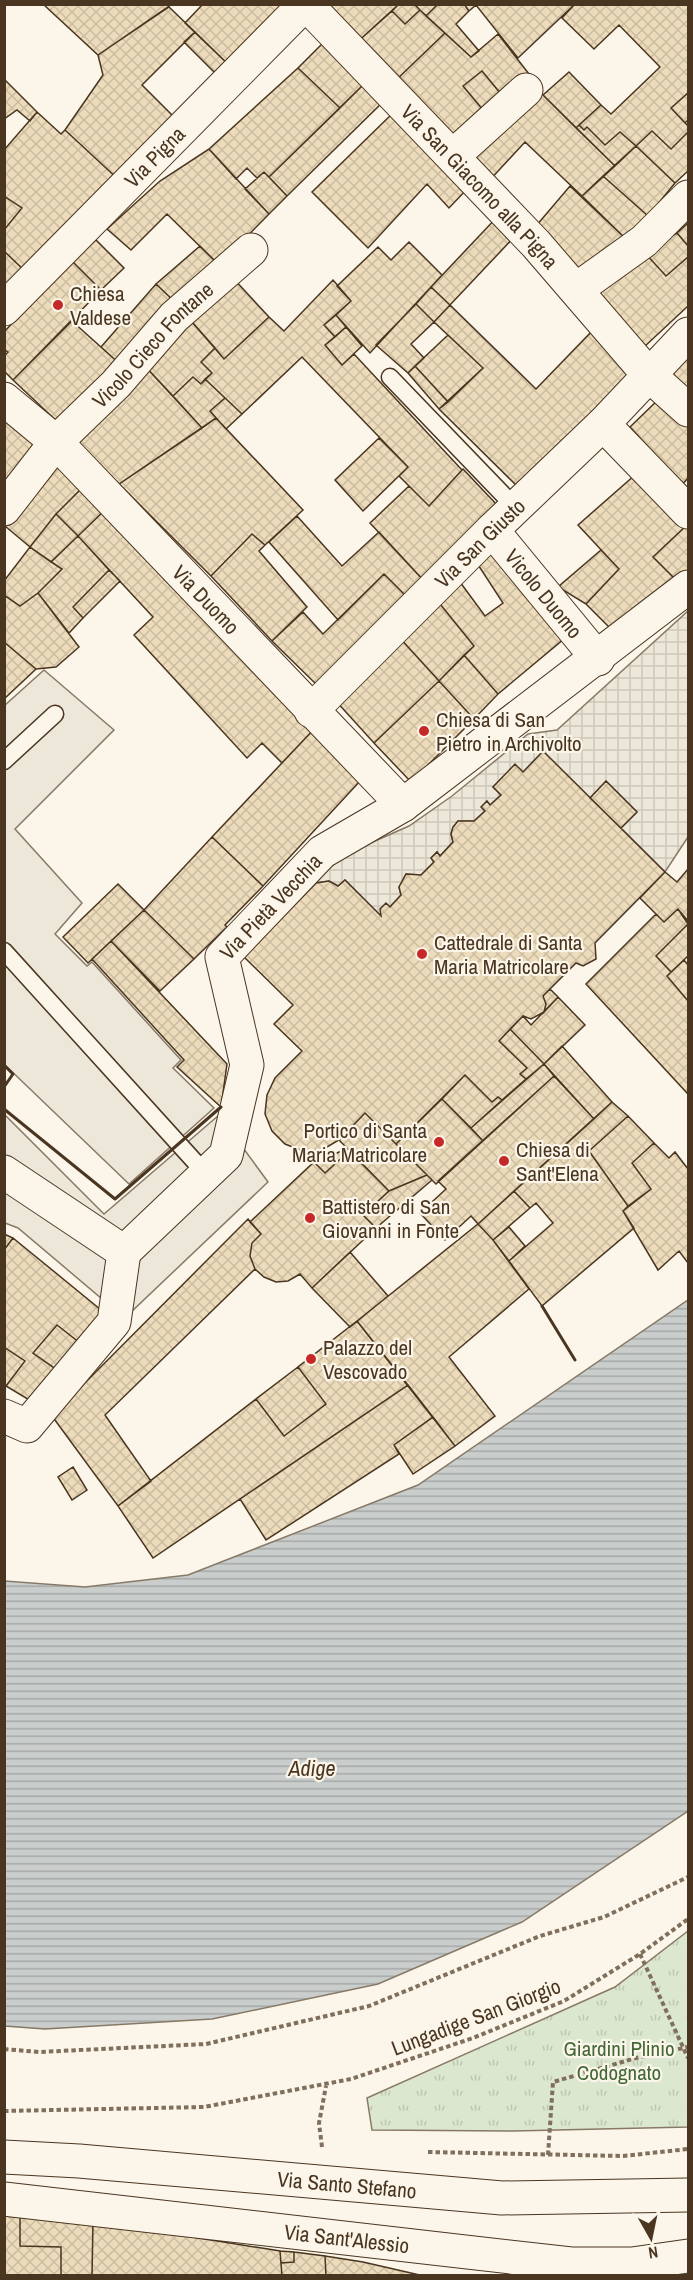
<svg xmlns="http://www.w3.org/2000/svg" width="693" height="2280" font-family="'Archivo Narrow',sans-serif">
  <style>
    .park { fill: url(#park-tufts); stroke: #887966; stroke-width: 1.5 }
    .parking { fill: #ede7d9; stroke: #887966; stroke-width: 1.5 }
    .plaza { fill: url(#plaza-grid); stroke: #887966; stroke-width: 1.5 }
    .water { fill: url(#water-rules); stroke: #887966; stroke-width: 1.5 }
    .building { fill: url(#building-cross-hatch); stroke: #4a3520; stroke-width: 1.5 }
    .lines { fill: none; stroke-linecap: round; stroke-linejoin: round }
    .lane-casing { stroke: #4a3520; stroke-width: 19 }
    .street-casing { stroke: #4a3520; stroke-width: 35 }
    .secondary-casing { stroke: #4a3520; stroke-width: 35 }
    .path { stroke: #7f6f5c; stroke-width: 4; stroke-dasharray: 4.5 3; stroke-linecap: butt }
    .lane { stroke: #fbf6e9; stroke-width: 16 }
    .street { stroke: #fbf6e9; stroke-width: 33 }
    .secondary { stroke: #fbf6e9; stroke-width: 33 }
    .wall { stroke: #4a3520; stroke-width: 3 }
    .poi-dot { fill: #c62828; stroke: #fbf6e9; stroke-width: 2 }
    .labels { text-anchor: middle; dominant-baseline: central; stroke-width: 4.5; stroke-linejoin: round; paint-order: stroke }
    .street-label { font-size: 21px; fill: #4a3520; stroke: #fbf6e9 }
    .poi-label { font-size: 21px; fill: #4a3520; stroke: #fbf6e9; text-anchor: start }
    .park-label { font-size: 21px; fill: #436837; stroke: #fbf6e9 }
    .water-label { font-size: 22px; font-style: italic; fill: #4a3520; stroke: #fbf6e9 }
  </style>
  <defs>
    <pattern id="park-tufts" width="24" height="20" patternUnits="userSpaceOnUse" patternTransform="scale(1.5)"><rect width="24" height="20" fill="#dce7d0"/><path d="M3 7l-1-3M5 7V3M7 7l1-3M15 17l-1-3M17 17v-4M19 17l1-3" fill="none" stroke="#bec7b2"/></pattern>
    <pattern id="plaza-grid" width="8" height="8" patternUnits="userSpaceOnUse" patternTransform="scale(1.5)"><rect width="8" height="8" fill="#ede7d9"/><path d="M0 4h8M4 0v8" fill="none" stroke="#cdc7ba"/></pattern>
    <pattern id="water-rules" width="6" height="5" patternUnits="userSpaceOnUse" patternTransform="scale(1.5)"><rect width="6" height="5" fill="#c9cecd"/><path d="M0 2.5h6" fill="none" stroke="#a5a8a6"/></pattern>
    <pattern id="building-cross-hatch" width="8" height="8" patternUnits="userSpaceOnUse" patternTransform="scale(1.5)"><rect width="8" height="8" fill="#ecdcbc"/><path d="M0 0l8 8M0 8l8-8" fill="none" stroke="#ccbda1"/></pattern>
  </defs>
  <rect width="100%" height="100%" fill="#fbf6e9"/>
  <!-- park -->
  <path class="park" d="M688 1931V2127L513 2131 372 2130 367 2098 615 1987Z"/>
  <!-- parking -->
  <path class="parking" d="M44 670 114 730 15 829 82 903 55 934 87 966 92 962 181 1060 173 1068 214 1108 129 1184 5 1065 4 706Z
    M4 1114 104 1214 219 1115 268 1182 131 1312 101 1298 18 1228 5 1223Z"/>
  <!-- plaza -->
  <path class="plaza" d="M688 611V837L665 872 621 828 637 812 606 781 590 798 523 772 515 765 493 787 501 795 490 805 487 802 482 807 485 811 474 821H458L453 827 451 834 453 842 440 856 437 852 431 858 434 862 421 875 406 874 399 887 401 895 381 916 345 880 338 886 329 881 316 883 336 862 366 845 409 826 452 796 528 734 557 730Z"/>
  <!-- water -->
  <path class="water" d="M688 1300V1811L522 1922 378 1984 212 2019 45 2029 5 2026V1581L85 1587 188 1575 418 1485Z"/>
  <!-- building -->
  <path class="building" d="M43 4H172L98 55Z
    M203 4H295L232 68 185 23Z
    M326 4H399L354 45Z
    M399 4H414L420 10 405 24 392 11Z
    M414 4H438L426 16Z
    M438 4H464L469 11 456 24 479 51 471 57 426 16Z
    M464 4H575L518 58 476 5 469 11Z
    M575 4H688V93L671 108 688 126V132L671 149 652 131 636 146 620 132 605 145 587 127 584 130 579 125 601 105 611 114 660 67 619 25 594 49 562 18Z
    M169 7 195 32 142 85 179 122 120 181 65 130 103 75 98 55Z
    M420 10 445 33 392 84 354 45 392 11 405 24Z
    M195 32 232 68 221 79 184 42Z
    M445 33 471 57 498 34 529 74 506 100 482 71 463 86 489 117 452 145 392 84Z
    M326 40 368 80 340 108 298 68Z
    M298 68 340 108 269 177 264 172 257 178 247 168 236 179 209 149Z
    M482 71 506 100 489 117 463 86Z
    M569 72 601 105 576 128 543 95Z
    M4 79 37 112 30 121 17 110 4 119Z
    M368 80 386 99 287 196 269 177Z
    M536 88 615 166 582 196 525 142 488 182 465 162Z
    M688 93V120L685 123 671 108Z
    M396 110 468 188 449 208 427 184 368 248 312 192Z
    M37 112 61 134 65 130 120 181 29 275 4 251V230L22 208 4 196V150Z
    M579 125 584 130 587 127 605 145 620 132 636 146 615 166 576 128Z
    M652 131 671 149 688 132V171L675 183 636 146Z
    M636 146 675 183 648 216 603 176Z
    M209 149 269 214 219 265 167 214 131 250 107 229 160 181Z
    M264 172 287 196 269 214 245 189Z
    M603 176 648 216 626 239 582 196Z
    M570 186 626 239 581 271 536 226Z
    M4 196 22 208 4 230Z
    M498 216 517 234 450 305 431 287Z
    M688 223V246L677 233Z
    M677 233 688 246V257L666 276 644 252Z
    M96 240 124 268 101 290 71 260Z
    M409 242 442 275 370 353 336 315 351 301 337 286 378 247 391 260Z
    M200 246 219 265 176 303 156 284Z
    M4 251 29 275 4 299Z
    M644 252 666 276 688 257V306L643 348 594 290Z
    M71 260 101 290 13 380 4 371V356L8 352 4 349V332Z
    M232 277 269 317 224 359 186 315Z
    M333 280 351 301 324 325 335 337 325 345 342 365 354 354 462 470 429 506 399 476 408 467 302 357 242 414 205 379 212 373 201 362 215 348 224 359 269 317 284 331Z
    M156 284 176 303 122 366 101 347Z
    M431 287 450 305 434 322 416 304Z
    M416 304 434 322 411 344 424 358 408 373 376 345Z
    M450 305 536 389 596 327 631 374 517 486 439 409 483 368 434 322Z
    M186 315 215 348 201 362 212 373 201 384 193 377 173 396 143 364Z
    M336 315 346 327 335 337 324 325Z
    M72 321 122 366 64 428 13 380Z
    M346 327 362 346 342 365 325 345Z
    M448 335 483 368 448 402 415 366Z
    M688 341V395L661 366Z
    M143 364 202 428 119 484 75 441Z
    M415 366 448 402 439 409 408 373Z
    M193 377 201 384 205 379 225 398 210 411 216 418 202 428 173 396Z
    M663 395 688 420V478L682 485 630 427Z
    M225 398 242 414 226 429 210 411Z
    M4 411 41 447 4 488Z
    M216 418 303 510 265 545 252 534 211 576 119 484Z
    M379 438 408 467 363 511 335 480Z
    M56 458 85 485 56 514 30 547 5 526 8 515Z
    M463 469 498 506 424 581 370 523 409 486 429 506Z
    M635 475 688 524 653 557 677 581 618 636 586 604 619 569 578 525Z
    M85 485 108 507 78 536 56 514Z
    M108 507 315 728 282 763 262 743 247 758 134 635 153 617 78 536Z
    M56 514 78 536 51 562 30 547Z
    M297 516 342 566 379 532 424 581 407 597 384 574 338 620 269 542Z
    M688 524V570L677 581 653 557Z
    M252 534 265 545 259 551 307 607 272 641 211 576Z
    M78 536 109 570 73 607 83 618 69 633 38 593 62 569 51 562Z
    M496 539 565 638 498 694 464 655 474 646 436 599 457 578 485 616 503 603 475 560Z
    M30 547 62 569 38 593 20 606 4 595V581Z
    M601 550 619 569 586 604 558 587Z
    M109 570 120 581 83 618 73 607Z
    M384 574 407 597 317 685 272 641 303 612 323 634Z
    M38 593 79 647 56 667 36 669 4 642V595L20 606Z
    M436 599 474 646 439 681 399 637Z
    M399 637 439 681 374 743 335 700Z
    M4 642 36 669 4 699Z
    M464 655 498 694 474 719 439 681Z
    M439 681 474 719 411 782 374 743Z
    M315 728 361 780 263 886 212 837Z
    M543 751 665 872 595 943 596 959 583 966 576 963 543 996 546 1004 544 1012 531 1019 523 1016 499 1041 527 1068 520 1074 526 1079 502 1100 498 1097 492 1102 465 1075 396 1144 365 1113 339 1140 322 1150 303 1151 285 1144 272 1131 265 1114 267 1095 275 1078 302 1051 274 1024 293 1005 244 957 316 883 329 881 338 886 345 880 381 916 380 909 386 903 390 907 401 895 399 887 406 874 421 875 434 862 431 858 437 852 440 856 453 842 451 834 453 827 458 821H474L485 811 481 807 487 801 490 805 501 795 493 787 515 764 523 772Z
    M606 781 637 812 621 828 590 798Z
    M212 837 263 886 225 925 227 927 194 959 144 910Z
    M688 869V921L678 909 664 922 640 898 665 872 677 882Z
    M118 884 144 910 88 963 63 937Z
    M678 909 688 924 656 956 671 972 667 976 688 1001V1094L586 984 656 914 664 922Z
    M144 910 194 959 160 991 111 941Z
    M688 924V956L671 972 656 956Z
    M111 941 227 1064 221 1107 177 1067 184 1060 92 959Z
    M684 960 688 965V1001L667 976Z
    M550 989 558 997 544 1012 546 1004 543 996Z
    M558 997 585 1025 544 1064 510 1029 523 1016 531 1025Z
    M510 1029 544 1064 526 1079 520 1074 527 1068 499 1041Z
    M562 1046 612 1102 594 1119 544 1064Z
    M544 1064 554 1076 483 1141 471 1128Z
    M465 1075 492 1102 498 1097 502 1100 471 1128 442 1099Z
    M554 1076 594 1119 478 1224 471 1216 445 1240 420 1213 446 1189 438 1181Z
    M442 1099 483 1141 436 1184 396 1144Z
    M612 1102 628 1116 589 1151 628 1206 623 1211 634 1228 542 1306 509 1261 553 1223 536 1203 530 1208 514 1191Z
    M365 1113 427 1175 389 1191 339 1140Z
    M628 1116 654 1143 632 1163 651 1189 628 1206 589 1151Z
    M654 1143 669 1158 675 1152 688 1169V1263L679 1251 658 1270 623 1211 651 1189 632 1163Z
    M347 1149 389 1191 363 1215 376 1228 312 1288 300 1274 288 1281 276 1282 264 1277 255 1269 250 1256 252 1243 261 1234 250 1222 314 1162Z
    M347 1149 350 1150 325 1173 314 1162Z
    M427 1175 432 1180 376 1228 363 1215 389 1191Z
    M514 1191 530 1208 493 1240 478 1224Z
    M248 1219 261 1234 252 1243 250 1256 255 1269 105 1415 151 1481 118 1506 52 1416Z
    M478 1224 493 1240 529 1289 449 1357 495 1416 455 1446 357 1321Z
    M509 1227 525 1246 509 1261 493 1240Z
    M4 1234 13 1238 4 1250Z
    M13 1238 106 1314 80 1343 57 1325 33 1353 57 1370 31 1401 6 1386 25 1361 4 1347V1250Z
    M350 1252 388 1296 350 1327 312 1288Z
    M357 1321 408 1385 153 1558 118 1506 256 1399 284 1436 326 1404 298 1367Z
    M57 1325 80 1343 57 1370 33 1353Z
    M4 1347 25 1361 6 1386 4 1385Z
    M298 1367 326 1404 284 1436 256 1399Z
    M408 1385 433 1417 394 1445 399 1454 266 1540 240 1499Z
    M433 1417 455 1446 413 1474 394 1445Z
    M73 1467 87 1490 72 1500 58 1477Z
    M4 2216 20 2217V2246L61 2247V2276H4Z
    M20 2217 93 2221 92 2276H61V2247L20 2246Z
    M93 2221 280 2251 282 2276H92Z
    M280 2251 294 2252V2262L281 2263Z
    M294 2252 325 2256 326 2276H282L281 2263 294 2262Z
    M325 2256 363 2262 424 2276H326Z"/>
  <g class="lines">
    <defs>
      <path id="lane" d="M390 377 516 508
        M4 761 55 714
        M4 951 206 1174"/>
      <g id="street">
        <path id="s1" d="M306 4 536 244 648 374 688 410"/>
        <path d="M453 156 526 90"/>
        <path d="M577 289 644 241 688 197"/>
        <path id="s2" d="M4 309 305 4"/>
        <path id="s3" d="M4 399 56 442 403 805"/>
        <path d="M603 424 688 512"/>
        <path id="s4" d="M4 509 56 442 116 384 174 317 251 250"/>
        <path id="s5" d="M492 530 598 659"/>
        <path id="s6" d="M311 711 492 530 603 424 688 334"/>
        <path d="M4 1172 124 1252"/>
        <path id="s7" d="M124 1252 226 1155 247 1065 222 957 322 852 403 805 688 587"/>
        <path d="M4 1416 27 1426 114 1322 124 1252"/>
        <path id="s8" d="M4 2199 571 2264H632L688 2256"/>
      </g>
      <g id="secondary">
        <path id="s9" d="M4 2157 79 2161 502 2198 688 2195"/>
      </g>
    </defs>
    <!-- lane casing -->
    <use href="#lane" class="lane-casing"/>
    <!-- street casing -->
    <use href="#street" class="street-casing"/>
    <!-- secondary casing -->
    <use href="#secondary" class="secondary-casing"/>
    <!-- path -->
    <path class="path" d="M640 1954 688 2058
      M4 2049 39 2052 206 2044 369 2006 540 1936 604 1917 688 1877
      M4 2111 204 2107 351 2079 473 2038 564 2001 640 1954 688 1919
      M322 2147 319 2123 326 2086
      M428 2152 623 2156 688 2149
      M548 2155 553 2082 636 2058 688 2047"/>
    <!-- lane -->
    <use href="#lane" class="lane"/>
    <!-- street -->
    <use href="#street" class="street"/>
    <!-- secondary -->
    <use href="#secondary" class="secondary"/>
    <!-- wall -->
    <path class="wall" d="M4 1065 13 1074 4 1087
      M4 1109 115 1199 221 1107
      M542 1306 575 1360"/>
  </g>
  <!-- markers -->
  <g class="poi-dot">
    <circle cx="58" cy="305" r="6"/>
    <circle cx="424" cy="731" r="6"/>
    <circle cx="422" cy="954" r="6"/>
    <circle cx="439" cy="1142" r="6"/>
    <circle cx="504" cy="1161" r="6"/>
    <circle cx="310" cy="1218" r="6"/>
    <circle cx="311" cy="1359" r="6"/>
  </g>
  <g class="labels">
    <!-- street labels -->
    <g class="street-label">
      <text stroke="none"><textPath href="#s2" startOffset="214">Via Pigna</textPath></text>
      <text stroke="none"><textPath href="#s1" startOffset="252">Via San Giacomo alla Pigna</textPath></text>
      <text stroke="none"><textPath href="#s4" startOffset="222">Vicolo Cieco Fontane</textPath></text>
      <text stroke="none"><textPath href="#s6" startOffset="238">Via San Giusto</textPath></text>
      <text stroke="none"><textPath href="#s5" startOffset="82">Vicolo Duomo</textPath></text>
      <text stroke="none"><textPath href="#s3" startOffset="285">Via Duomo</textPath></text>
      <text stroke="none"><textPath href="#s7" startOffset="414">Via Pietà Vecchia</textPath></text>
      <text transform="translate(476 2017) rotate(-21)">Lungadige San Giorgio</text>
      <text stroke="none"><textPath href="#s9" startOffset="344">Via Santo Stefano</textPath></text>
      <text stroke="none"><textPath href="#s8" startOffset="345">Via Sant'Alessio</textPath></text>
    </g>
    <!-- poi labels -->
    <g class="poi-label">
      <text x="70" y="293">Chiesa<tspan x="70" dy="24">Valdese</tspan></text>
      <text x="436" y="719">Chiesa di San<tspan x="436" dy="24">Pietro in Archivolto</tspan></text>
      <text x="434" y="942">Cattedrale di Santa<tspan x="434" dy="24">Maria Matricolare</tspan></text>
      <text x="427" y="1130" text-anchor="end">Portico di Santa<tspan x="427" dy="24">Maria Matricolare</tspan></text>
      <text x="516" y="1149">Chiesa di<tspan x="516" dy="24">Sant'Elena</tspan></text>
      <text x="322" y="1206">Battistero di San<tspan x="322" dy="24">Giovanni in Fonte</tspan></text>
      <text x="323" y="1347">Palazzo del<tspan x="323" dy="24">Vescovado</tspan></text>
    </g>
    <!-- park labels -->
    <g class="park-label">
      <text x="619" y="2048">Giardini Plinio<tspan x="619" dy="24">Codognato</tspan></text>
    </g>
    <!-- water labels -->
    <g class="water-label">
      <text x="312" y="1768">Adige</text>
    </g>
  </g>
  <!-- border -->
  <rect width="693" height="2280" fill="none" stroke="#4a3520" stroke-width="12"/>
  <!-- north arrow -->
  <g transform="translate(651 2238) rotate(171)" stroke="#fbf6e9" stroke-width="4.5" paint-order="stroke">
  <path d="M0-4.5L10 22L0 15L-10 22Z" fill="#4a3520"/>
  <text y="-9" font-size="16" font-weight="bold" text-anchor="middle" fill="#4a3520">N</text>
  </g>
</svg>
